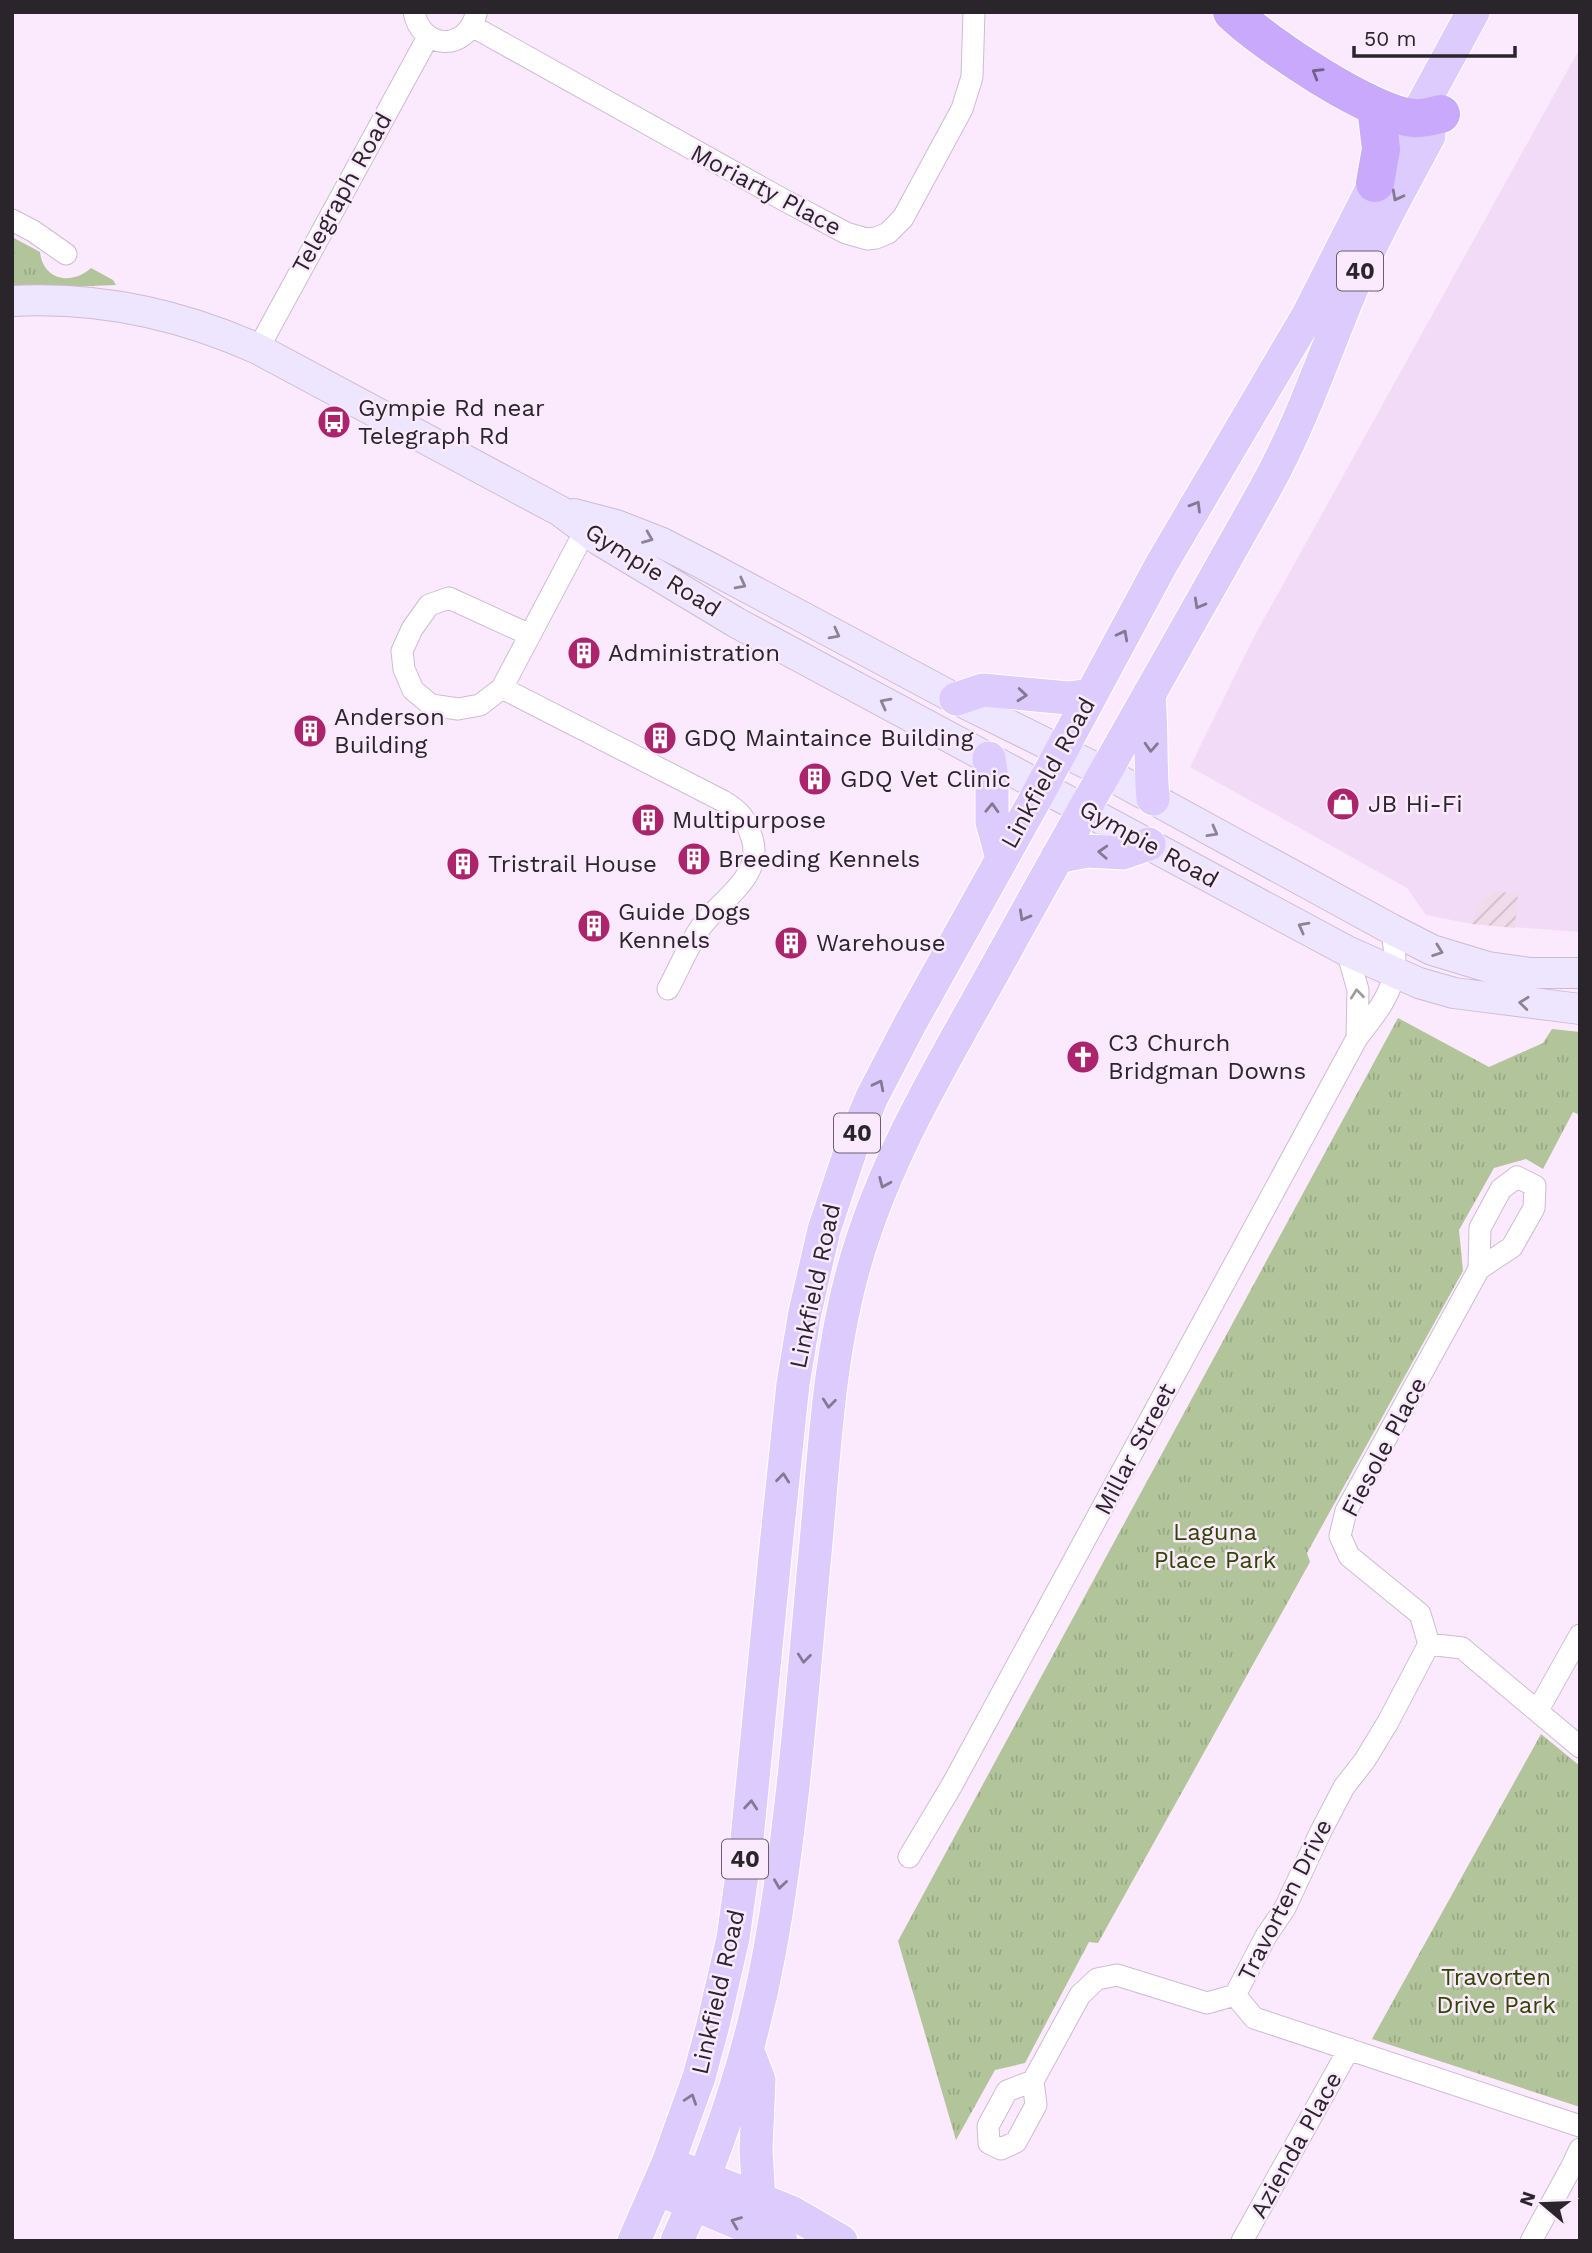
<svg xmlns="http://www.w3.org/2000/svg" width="1592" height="2253" font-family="'Work Sans',sans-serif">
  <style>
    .built { fill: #f2dbf7 }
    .industrial { fill: url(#industrial-furrows) }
    .park { fill: url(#park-tufts) }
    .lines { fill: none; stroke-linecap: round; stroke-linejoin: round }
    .street-casing { stroke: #cdbcd1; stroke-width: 23 }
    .secondary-casing { stroke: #cdbcd1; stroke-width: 32 }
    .primary-casing { stroke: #fff; stroke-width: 35 }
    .highway-casing { stroke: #fff; stroke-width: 40 }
    .street { stroke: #fff; stroke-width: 21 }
    .secondary { stroke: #eee5fe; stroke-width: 30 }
    .primary { stroke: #decbfd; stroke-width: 33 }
    .highway { stroke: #c8a9fc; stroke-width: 38 }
    .oneway { stroke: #716089 }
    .oneway2 { stroke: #847894 }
    .oneway3 { stroke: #8c8494 }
    .oneway4 { stroke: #9f9ca0 }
    .labels { text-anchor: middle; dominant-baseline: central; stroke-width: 5; stroke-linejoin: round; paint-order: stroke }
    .shield { fill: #fbe9fe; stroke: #695f6a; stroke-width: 2 }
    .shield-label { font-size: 23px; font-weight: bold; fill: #2a242b }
    .street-label { font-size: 24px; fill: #2a242b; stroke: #fbe9fe }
    .poi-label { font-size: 24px; fill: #2a242b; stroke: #fbe9fe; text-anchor: start }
    .park-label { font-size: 24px; fill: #314603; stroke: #fbe9fe }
  </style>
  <defs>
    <pattern id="industrial-furrows" width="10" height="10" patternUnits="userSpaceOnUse" patternTransform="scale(1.75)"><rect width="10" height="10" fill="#f0dbea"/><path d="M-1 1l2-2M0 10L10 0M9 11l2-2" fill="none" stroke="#cebcc9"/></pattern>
    <pattern id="park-tufts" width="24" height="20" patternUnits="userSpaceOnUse" patternTransform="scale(1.75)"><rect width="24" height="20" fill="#b2c499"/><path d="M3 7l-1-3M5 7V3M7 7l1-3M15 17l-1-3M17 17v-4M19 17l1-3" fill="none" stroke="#99a884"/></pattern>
  </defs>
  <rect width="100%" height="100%" fill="#fbe9fe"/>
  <!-- built -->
  <path class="built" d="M1580 48V932L1472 924 1426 915 1407 888 1190 767 1255 635Z"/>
  <!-- industrial -->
  <path class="industrial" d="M1493 892 1518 893 1515 928 1472 924 1477 907Z"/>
  <!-- park -->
  <path class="park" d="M12 237 40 252C43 280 71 286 91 268L113 280 116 285 12 289Z
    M1398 1018 1489 1067 1543 1043 1552 1029 1580 1032V1115L1573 1112 1543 1169 1526 1159 1494 1168 1459 1230 1463 1271 1307 1553 1310 1562 1098 1943 1089 1942 1025 2063 995 2070 956 2140 898 1941Z
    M1541 1734 1580 1766V2107L1372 2039Z"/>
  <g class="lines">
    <defs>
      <path id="street" d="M414 12C421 50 467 52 476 14
        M472 26 782 199 846 233 867 239 876 238 888 233 903 218 962 109 972 77 974 12
        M12 220 33 231 66 254
        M258 349 428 37
        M530 635 449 598 429 605 412 629 402 651 404 669 413 690 431 705 458 709 480 705 502 688 586 529
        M502 688 723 801C741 812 745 817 752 838 764 877 720 900 701 927 688 946 679 969 668 989
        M1347 951 1358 990 1357 1038
        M1429 1644 1420 1614 1349 1556 1340 1536 1346 1511 1479 1269 1512 1247 1534 1208 1535 1186 1517 1177 1501 1189 1480 1228 1479 1269
        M1538 1710 1580 1635
        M1580 1747 1462 1648 1429 1644 1388 1722 1365 1760 1344 1787 1321 1831 1285 1908 1266 1936 1235 1995 1254 2018 1580 2126
        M909 1857 952 1785 1357 1038C1387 999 1403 981 1391 929
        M1033 2081 1080 1995 1097 1979 1117 1975 1207 2003 1235 1995
        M1033 2081 1036 2105 1016 2142 1001 2149 989 2143 988 2126 1007 2091Z
        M1242 2241 1349 2049
        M1531 2241 1572 2166 1580 2149"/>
      <path id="secondary" d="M12 301C99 296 180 314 258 349L560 511 599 540 737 623 1347 951 1419 983 1454 993 1580 1009
        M574 514 616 525 662 543 707 566 956 699 1104 772 1391 929 1432 950 1488 967 1530 973H1580"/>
      <path id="primary" d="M1149 694C1152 730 1150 764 1153 799
        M956 699 983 690 1068 698 1091 695
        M989 758 992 779V822L1002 858
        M1057 857 1087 851 1123 853 1149 844
        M747 2049 759 2080 756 2150 759 2199
        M683 2169 791 2212 841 2241
        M672 2195 781 2241
        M634 2241 668 2163 699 2077 713 2025 733 1938 747 1839 776 1546 793 1384 805 1312 824 1230 854 1140 872 1097 911 1022 1032 805 1161 565 1308 315 1375 183 1398 150 1473 12
        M677 2241C719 2148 752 2049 770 1949 793 1822 802 1692 814 1564 824 1463 827 1358 856 1260 888 1150 949 1053 1004 953 1090 797 1179 643 1266 487 1301 424 1324 355 1352 288 1374 236 1402 186 1429 136"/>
      <path id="highway" d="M1232 12C1264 43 1371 115 1414 118 1423 119 1433 116 1441 114
        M1375 183 1381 149 1376 107"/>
    </defs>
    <!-- street casing -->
    <use href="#street" class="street-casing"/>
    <!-- secondary casing -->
    <use href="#secondary" class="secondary-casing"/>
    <!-- primary casing -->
    <use href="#primary" class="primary-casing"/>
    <!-- highway casing -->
    <use href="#highway" class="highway-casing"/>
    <!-- street -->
    <use href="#street" class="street"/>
    <!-- secondary -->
    <use href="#secondary" class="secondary"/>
    <!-- primary -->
    <use href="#primary" class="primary"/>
    <!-- highway -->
    <use href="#highway" class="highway"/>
  </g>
  <!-- one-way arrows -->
  <defs><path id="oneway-chevron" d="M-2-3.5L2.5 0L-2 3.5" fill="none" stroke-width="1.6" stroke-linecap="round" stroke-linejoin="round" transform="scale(1.75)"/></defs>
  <use class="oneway" href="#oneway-chevron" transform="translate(1317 73) rotate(-149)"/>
  <g class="oneway2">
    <use href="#oneway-chevron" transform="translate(1397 196) rotate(118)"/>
    <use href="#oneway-chevron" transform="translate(1196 506) rotate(-59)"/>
    <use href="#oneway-chevron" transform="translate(1199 604) rotate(119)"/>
    <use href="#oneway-chevron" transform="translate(1123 635) rotate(-62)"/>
    <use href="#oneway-chevron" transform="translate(1022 695) rotate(5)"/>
    <use href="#oneway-chevron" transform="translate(1151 747) rotate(93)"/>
    <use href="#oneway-chevron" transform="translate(992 808) rotate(-88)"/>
    <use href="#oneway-chevron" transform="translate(1103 852) rotate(-177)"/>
    <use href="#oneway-chevron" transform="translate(1024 916) rotate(119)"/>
    <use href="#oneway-chevron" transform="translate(879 1085) rotate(-63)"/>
    <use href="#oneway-chevron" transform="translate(884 1183) rotate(113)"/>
    <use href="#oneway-chevron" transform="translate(829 1403) rotate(96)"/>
    <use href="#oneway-chevron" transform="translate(783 1478) rotate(-84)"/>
    <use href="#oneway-chevron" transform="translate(804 1658) rotate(96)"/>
    <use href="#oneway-chevron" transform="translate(751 1805) rotate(-85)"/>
    <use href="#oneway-chevron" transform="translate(780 1884) rotate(98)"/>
    <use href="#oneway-chevron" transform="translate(691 2099) rotate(-71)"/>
    <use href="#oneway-chevron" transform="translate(736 2222) rotate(-158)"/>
  </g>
  <g class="oneway3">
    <use href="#oneway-chevron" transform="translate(648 538) rotate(22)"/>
    <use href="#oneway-chevron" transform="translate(741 584) rotate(28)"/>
    <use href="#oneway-chevron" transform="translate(835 634) rotate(28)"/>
    <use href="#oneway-chevron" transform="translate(885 703) rotate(-152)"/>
    <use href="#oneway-chevron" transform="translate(1213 832) rotate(29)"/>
    <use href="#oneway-chevron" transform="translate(1303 927) rotate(-152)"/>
    <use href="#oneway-chevron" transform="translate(1438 951) rotate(20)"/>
    <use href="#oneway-chevron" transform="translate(1524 1003) rotate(-174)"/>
  </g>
  <use class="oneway4" href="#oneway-chevron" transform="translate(1357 994) rotate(-96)"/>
  <!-- icons -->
  <defs>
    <symbol id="bus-disc" viewBox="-11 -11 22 22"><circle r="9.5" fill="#ac256c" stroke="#fbe9fe"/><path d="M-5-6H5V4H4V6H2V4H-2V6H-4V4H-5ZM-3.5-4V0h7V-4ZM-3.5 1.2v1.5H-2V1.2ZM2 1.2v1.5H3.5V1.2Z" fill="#fff"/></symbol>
    <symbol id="building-disc" viewBox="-11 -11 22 22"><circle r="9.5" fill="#ac256c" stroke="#fbe9fe"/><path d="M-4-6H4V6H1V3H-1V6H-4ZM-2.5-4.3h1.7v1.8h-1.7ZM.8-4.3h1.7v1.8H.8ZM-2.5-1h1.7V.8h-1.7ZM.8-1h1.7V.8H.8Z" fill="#fff"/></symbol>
    <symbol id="shop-disc" viewBox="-11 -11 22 22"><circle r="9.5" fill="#ac256c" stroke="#fbe9fe"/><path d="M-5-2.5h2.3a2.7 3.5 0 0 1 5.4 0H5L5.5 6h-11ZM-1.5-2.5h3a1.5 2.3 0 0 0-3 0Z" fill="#fff"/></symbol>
    <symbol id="church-disc" viewBox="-11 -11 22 22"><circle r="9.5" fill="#ac256c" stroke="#fbe9fe"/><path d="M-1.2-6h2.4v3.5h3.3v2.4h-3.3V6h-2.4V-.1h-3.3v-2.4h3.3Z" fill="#fff"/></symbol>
  </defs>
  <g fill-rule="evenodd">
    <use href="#bus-disc" x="315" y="403" width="38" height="38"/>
    <use href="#building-disc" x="565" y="634" width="38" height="38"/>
    <use href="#building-disc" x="291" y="712" width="38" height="38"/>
    <use href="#building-disc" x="641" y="719" width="38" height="38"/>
    <use href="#building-disc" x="796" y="760" width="38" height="38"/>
    <use href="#shop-disc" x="1324" y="785" width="38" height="38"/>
    <use href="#building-disc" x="629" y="801" width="38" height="38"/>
    <use href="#building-disc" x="675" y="840" width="38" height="38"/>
    <use href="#building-disc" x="444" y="845" width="38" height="38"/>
    <use href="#building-disc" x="575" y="907" width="38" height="38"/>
    <use href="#building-disc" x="772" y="924" width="38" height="38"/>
    <use href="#church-disc" x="1064" y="1038" width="38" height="38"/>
  </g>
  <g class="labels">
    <!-- shield labels -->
    <g class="shield">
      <rect x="1337" y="251.5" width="46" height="39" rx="5"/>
      <rect x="834" y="1113.5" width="46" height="39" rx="5"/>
      <rect x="722" y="1839.5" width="46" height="39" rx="5"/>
    </g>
    <g class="shield-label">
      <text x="1360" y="271">40</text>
      <text x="857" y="1133">40</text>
      <text x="745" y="1859">40</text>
    </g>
    <!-- street labels -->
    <g class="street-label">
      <text transform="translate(766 190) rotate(28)">Moriarty Place</text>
      <text transform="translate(342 193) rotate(-61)">Telegraph Road</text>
      <text transform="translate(653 570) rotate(32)">Gympie Road</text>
      <text transform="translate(1048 773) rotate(-61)">Linkfield Road</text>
      <text transform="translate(1149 844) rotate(29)">Gympie Road</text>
      <text transform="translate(815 1286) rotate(-78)">Linkfield Road</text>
      <text transform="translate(1384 1447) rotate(-62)">Fiesole Place</text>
      <text transform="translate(1135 1449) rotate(-62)">Millar Street</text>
      <text transform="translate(1285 1900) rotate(-63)">Travorten Drive</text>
      <text transform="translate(718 1992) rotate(-77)">Linkfield Road</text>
      <text transform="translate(1296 2145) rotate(-61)">Azienda Place</text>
    </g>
    <!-- poi labels -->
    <g class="poi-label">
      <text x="358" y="408">Gympie Rd near<tspan x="358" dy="28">Telegraph Rd</tspan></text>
      <text x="608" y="653">Administration</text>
      <text x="334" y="717">Anderson<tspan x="334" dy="28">Building</tspan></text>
      <text x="684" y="738">GDQ Maintaince Building</text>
      <text x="840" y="779">GDQ Vet Clinic</text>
      <text x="1368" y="804">JB Hi-Fi</text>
      <text x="672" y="820">Multipurpose</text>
      <text x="718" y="859">Breeding Kennels</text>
      <text x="488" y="864">Tristrail House</text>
      <text x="618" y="912">Guide Dogs<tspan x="618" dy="28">Kennels</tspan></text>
      <text x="816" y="943">Warehouse</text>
      <text x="1108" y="1043">C3 Church<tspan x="1108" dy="28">Bridgman Downs</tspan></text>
    </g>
    <!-- park labels -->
    <g class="park-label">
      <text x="1215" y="1532">Laguna<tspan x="1215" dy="28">Place Park</tspan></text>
      <text x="1496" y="1977">Travorten<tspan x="1496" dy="28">Drive Park</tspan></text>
    </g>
  </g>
  <!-- border -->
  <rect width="1592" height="2253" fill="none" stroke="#2a242b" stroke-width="28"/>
  <!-- north arrow -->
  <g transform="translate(1543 2204) rotate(289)" stroke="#fbe9fe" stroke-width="5" paint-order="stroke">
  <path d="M0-5L12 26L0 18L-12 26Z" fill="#2a242b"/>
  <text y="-10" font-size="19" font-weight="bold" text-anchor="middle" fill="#2a242b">N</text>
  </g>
  <!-- scale -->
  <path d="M1354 46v10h161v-10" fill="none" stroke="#2a242b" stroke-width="3.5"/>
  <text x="1364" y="46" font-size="21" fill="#2a242b" stroke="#fbe9fe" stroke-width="5" paint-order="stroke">50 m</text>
</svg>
